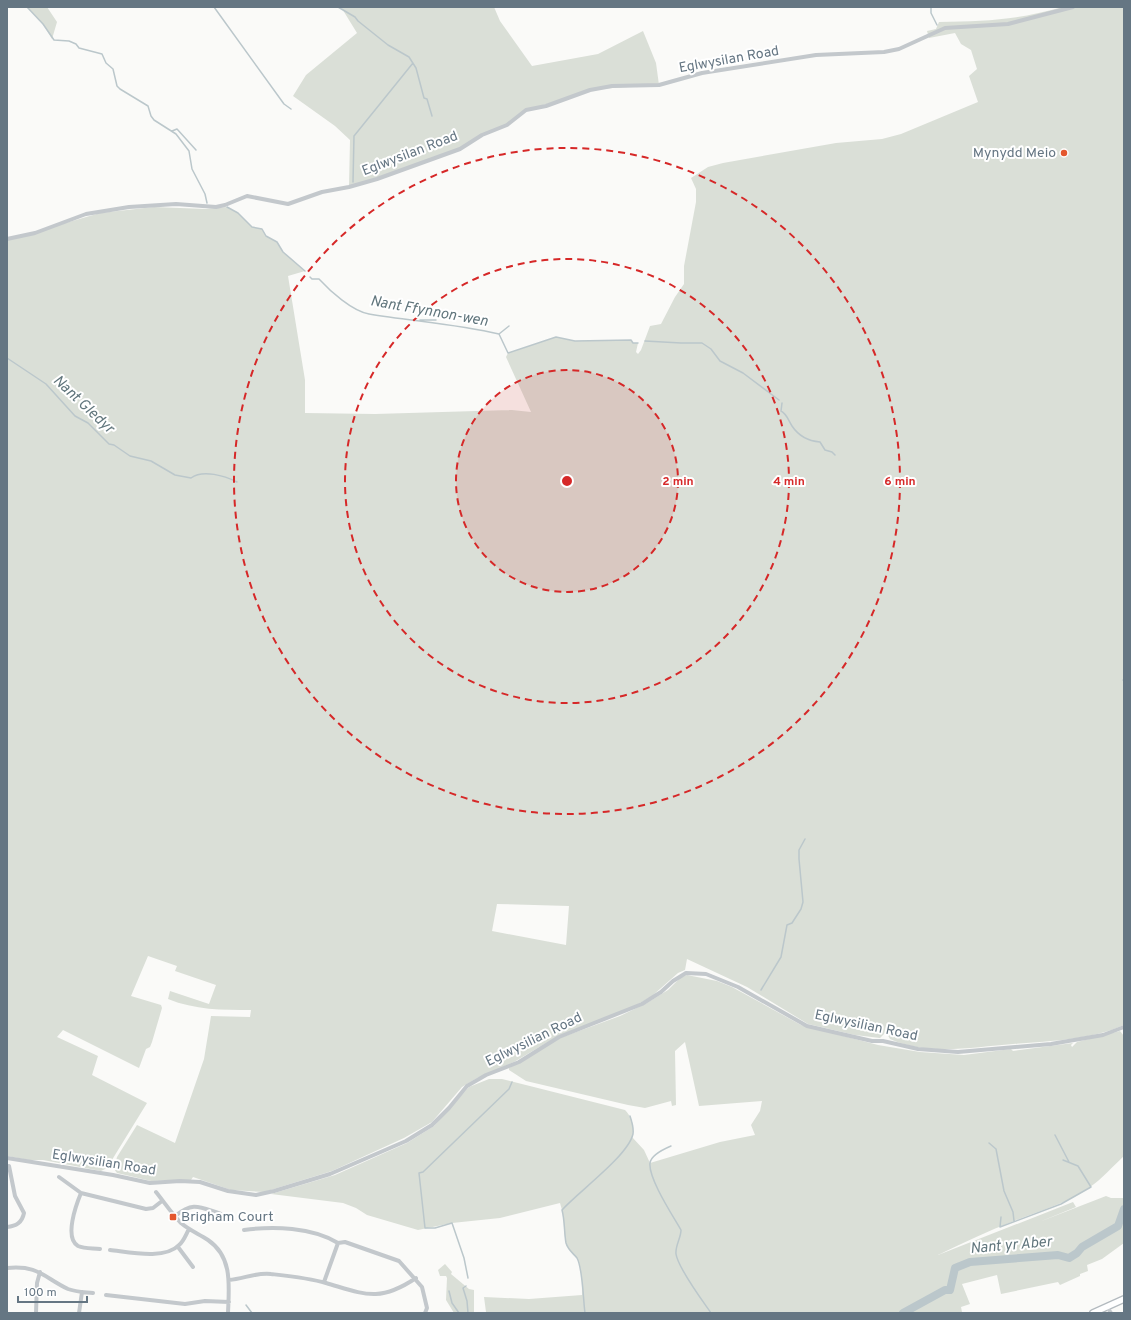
<svg xmlns="http://www.w3.org/2000/svg" width="1131" height="1320" font-family="Overpass,sans-serif">
  <style>
    .green { fill: #dadfd7; fill-rule: evenodd }
    .lines { fill: none; stroke-linecap: round; stroke-linejoin: round }
    .stream { stroke: #bbc7cb; stroke-width: 1.5 }
    .river { stroke: #bbc7cb; stroke-width: 8 }
    .secondary-casing { stroke: #b3babf; stroke-width: 8 }
    .minor { stroke: #c3c8cc; stroke-width: 4 }
    .secondary { stroke: #fff; stroke-width: 5.5 }
    .ring { fill: none; stroke: #d62828; stroke-width: 2; stroke-dasharray: 7 5 }
    .poi-dot { fill: #e4572e; stroke: #fff; stroke-width: 1.5 }
    .labels { text-anchor: middle; dominant-baseline: central; stroke-width: 4; stroke-linejoin: round; paint-order: stroke }
    .street-label { font-size: 14px; fill: #657683; stroke: #fff }
    .poi-label { font-size: 14px; fill: #657683; stroke: #fff; text-anchor: end }
    .water-label { font-size: 15px; font-style: italic; fill: #60757c; stroke: #fff }
    .centre { fill: #d62828; stroke: #fff; stroke-width: 2 }
    .ring-label { font-size: 12px; text-anchor: middle; font-weight: bold; fill: #d62828; stroke: #fff; stroke-width: 4; stroke-linejoin: round; paint-order: stroke }
  </style>
  <rect width="100%" height="100%" fill="#fafaf8"/>
  <!-- green -->
  <path class="green" d="M27 7H47L57 22 52 39 43 24Z
    M341 7H494L500 21 532 66 598 54 643 31 656 63 659 85 598 89 526 110 507 125 474 139 460 149 349 187 350 140 335 126 293 96 306 75 357 33Z
    M1063 7H1124V1025C1090 1040 1050 1041 1013 1044 973 1047 928 1056 890 1039L886 1032 880 1038 855 1035 808 1024 747 987 687 959 685 970 678 973 652 996 635 1006 558 1036 514 1062 477 1078 462 1087 432 1122 404 1138 332 1171 264 1192 231 1190 193 1177 191 1180 151 1181 117 1173 114 1169 117 1157 137 1125 175 1143 204 1059 211 1016 250 1017 251 1010C222 1010 195 1010 168 999L170 991 209 1004 216 985 175 971 177 966 148 956 131 996 161 1005 162 1008 152 1042 150 1047 146 1049 139 1068 63 1030 57 1037 98 1056 92 1075 147 1103 107 1168 101 1171 43 1160H29L7 1156V240L100 213 154 207 206 209 227 207 238 213 252 227 262 229 266 236 277 242 283 252 305 271 288 276 305 380V413L375 414 512 410 531 412 506 357 508 353 556 337 575 341 631 340 633 343H638L636 352 638 354 641 350 650 326 661 324 675 297 684 284V266L696 202V189L691 178 708 167 723 163 836 143 882 139 901 134 978 102 969 76 977 69 971 50 961 44 955 33 929 38 927 31 936 29 939 22C986 21 1017 20 1063 7ZM497 904 569 906 566 945 492 931Z
    M687 975 717 981 732 987 801 1025 878 1045 920 1052 964 1055 1011 1049 1013 1051 1073 1043 1071 1045 1072 1047 1077 1042 1120 1031 1124 1036V1156C1113 1166 1102 1179 1090 1187 1067 1204 1040 1210 1014 1221 988 1231 963 1243 938 1255L1073 1202 1076 1207 1039 1222 1106 1196 1111 1198H1124V1243L1102 1259 1087 1265 1088 1271 1080 1274V1276L1060 1285 1058 1282 1001 1294 997 1275 962 1284 970 1304 961 1307 962 1312 960 1313H454L446 1300 447 1278 446 1276H440L438 1270 445 1264 452 1272 451 1274 469 1289 474 1290V1312H486L484 1297 529 1299 582 1295C582 1284 582 1268 577 1258 573 1253 568 1250 566 1243 563 1229 565 1218 560 1203L500 1218 452 1223 418 1230 367 1215 356 1208 343 1203 271 1194 335 1175 407 1143 434 1126 469 1087 489 1079H502L625 1110C632 1117 635 1127 632 1137L644 1150 650 1163 720 1142 755 1135 751 1125 760 1111 762 1101 699 1106 685 1042 675 1051 676 1105 672 1106 671 1101 645 1108 628 1105 526 1081 509 1070V1068L560 1038 620 1016 647 1003 668 990 680 978Z"/>
  <g class="lines">
    <!-- stream -->
    <path class="stream" d="M27 7 43 24 54 40 69 41 76 44 79 48 102 54 106 63 113 69 117 86 120 89 148 106 151 116 154 120 176 134 189 151 192 169 205 194 207 203
      M214 7 284 104 291 109
      M338 7 355 17 358 21 388 45 409 57 416 68 424 98 427 99 432 116
      M931 7V13L937 25
      M172 131 177 129 196 150
      M353 182 354 136 413 63
      M227 207 238 213 252 227 262 229 266 236 277 242 283 252 305 271
      M310 277 312 279H319C330 291 352 311 369 314 411 321 456 324 499 334L508 353 556 337 575 341 631 340 633 343H638
      M420 320H436
      M499 334 509 326
      M645 341 681 343H702L711 349 720 361 743 373 779 400
      M7 358 46 384 75 416 88 423 109 444 114 445 130 456 151 461 175 475 191 478C203 469 225 476 237 482
      M782 403 781 411C787 414 788 420 792 426 798 435 808 441 820 442L825 450 832 452 835 455
      M1123 680 1124 681
      M761 990 781 957 787 925 792 923 801 909 803 902 799 859V850L805 839
      M1055 1135 1069 1162
      M989 1143 996 1149 1004 1191 1013 1212 1014 1221
      M671 1146C664 1149 651 1155 650 1163 648 1178 673 1216 681 1230 681 1238 675 1246 676 1254 678 1268 702 1300 711 1313
      M1001 1217 1000 1227 1061 1204 1091 1187 1078 1166 1063 1160
      M468 1278 464 1258 452 1223 435 1228H425L419 1173 423 1172 509 1089 512 1082
      M466 1286 463 1288 467 1301 468 1313
      M449 1291 452 1303 459 1313
      M246 1305 252 1313
      M585 1313C583 1299 583 1269 577 1258 573 1253 568 1250 566 1243 564 1232 565 1221 562 1210 578 1192 628 1156 633 1134 634 1128 632 1122 630 1116"/>
    <!-- river -->
    <path class="river" d="M903 1313 945 1290H950L955 1268 970 1262 1058 1255 1069 1258 1077 1253 1082 1247 1118 1226 1124 1209"/>
    <defs>
      <path id="secondary" d="M1093 1313 1124 1299"/>
    </defs>
    <!-- secondary casing -->
    <use href="#secondary" class="secondary-casing"/>
    <!-- minor -->
    <path class="minor" d="M7 239 35 233 86 214 129 207 176 204 216 207 225 205 247 196 288 204 322 192 349 187 377 179 460 149 482 135 507 125 526 110 546 106 590 90 612 86 659 85 702 73 816 55 884 52 899 49 945 28 1008 24 1073 7
      M7 1158 113 1175 150 1183 180 1181 200 1182 228 1191 256 1195 274 1191 330 1174 406 1141 432 1125 449 1108 467 1086 486 1075 519 1062 559 1037 642 1004 661 992 673 981 686 973 706 974 738 987 807 1026 872 1041H883L918 1049 958 1052 1051 1044 1103 1035 1124 1027
      M59 1177 81 1193 146 1209 153 1208 162 1201
      M156 1192C164 1202 172 1214 181 1223 189 1230 199 1234 208 1240 233 1257 229 1286 228 1313
      M81 1193C76 1205 64 1238 78 1246 85 1249 93 1248 100 1249
      M175 1216C194 1201 199 1207 221 1214
      M7 1227C16 1226 22 1223 24 1213L15 1196 9 1166
      M244 1230C273 1226 312 1227 338 1243
      M178 1247 193 1267
      M110 1250C129 1252 165 1260 179 1245 184 1241 186 1234 189 1229
      M7 1268C39 1265 43 1277 68 1289 76 1292 84 1292 93 1293
      M229 1280C243 1279 257 1272 271 1274 289 1276 309 1278 326 1283 364 1294 379 1303 416 1278
      M324 1282 338 1243 345 1242 399 1261 422 1287 427 1308 425 1313
      M106 1295 185 1304 205 1301 229 1302
      M1107 1307 1111 1313
      M36 1313 37 1283 40 1272
      M79 1313 82 1292"/>
    <!-- secondary -->
    <use href="#secondary" class="secondary"/>
  </g>
  <!-- distance rings -->
  <circle cx="567" cy="481" r="111" fill="#d62828" fill-opacity=".12"/>
  <g class="ring">
    <circle cx="567" cy="481" r="111"/>
    <circle cx="567" cy="481" r="222"/>
    <circle cx="567" cy="481" r="333"/>
  </g>
  <!-- markers -->
  <g class="poi-dot">
    <circle cx="1064" cy="153" r="4"/>
    <rect x="169" y="1213" width="8" height="8" rx="2"/>
  </g>
  <g class="labels">
    <!-- street labels -->
    <g class="street-label">
      <text transform="translate(729 60) rotate(-10)">Eglwysilan Road</text>
      <text transform="translate(410 154) rotate(-21)">Eglwysilan Road</text>
      <text transform="translate(866 1026) rotate(12)">Eglwysilian Road</text>
      <text transform="translate(534 1040) rotate(-26)">Eglwysilian Road</text>
      <text transform="translate(104 1163) rotate(9)">Eglwysilian Road</text>
    </g>
    <!-- poi labels -->
    <g class="poi-label">
      <text x="1056" y="153">Mynydd Meio</text>
      <text x="181" y="1217" text-anchor="start">Brigham Court</text>
    </g>
    <!-- water labels -->
    <g class="water-label">
      <text transform="translate(429 312) rotate(10)">Nant Ffynnon-wen</text>
      <text transform="translate(83 405) rotate(43)">Nant Gledyr</text>
      <text transform="translate(1011 1246) rotate(-5)">Nant yr Aber</text>
    </g>
  </g>
  <circle cx="567" cy="481" r="6" class="centre"/>
  <g class="ring-label">
    <text x="678" y="485">2 min</text>
    <text x="789" y="485">4 min</text>
    <text x="900" y="485">6 min</text>
  </g>
  <!-- border -->
  <rect width="1131" height="1320" fill="none" stroke="#657683" stroke-width="16"/>
  <!-- scale -->
  <path d="M18 1296v6h69v-6" fill="none" stroke="#657683" stroke-width="2"/>
  <text x="24" y="1296" font-size="12" fill="#657683" stroke="#ffffff" stroke-width="3" paint-order="stroke">100 m</text>
</svg>
